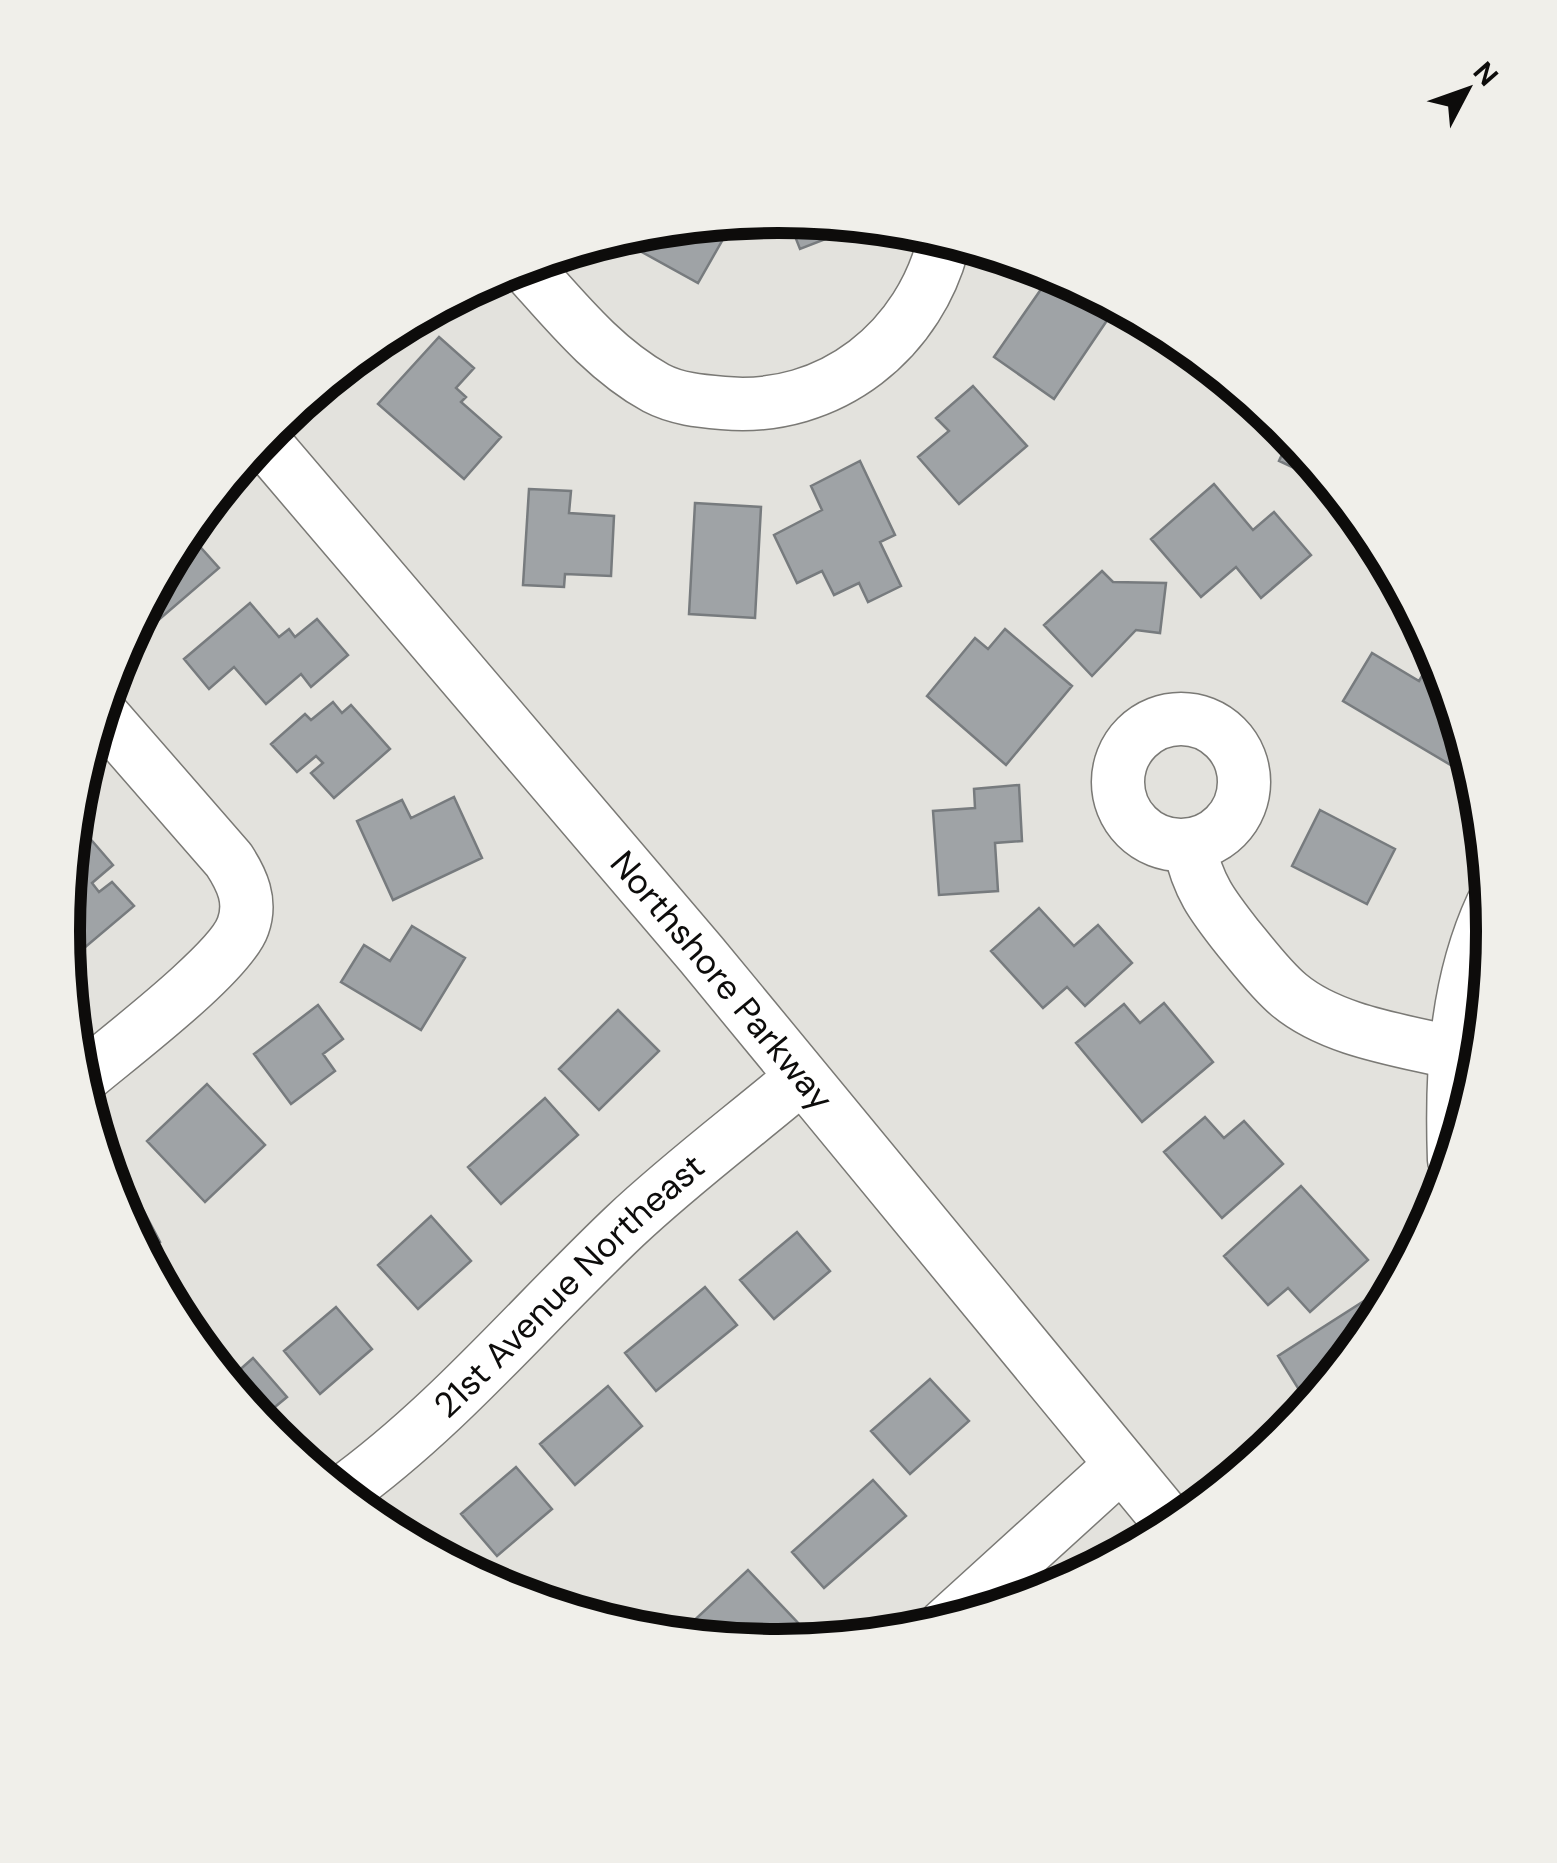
<svg xmlns="http://www.w3.org/2000/svg" width="1557" height="1863" font-family="'DM Sans',sans-serif">
  <style>
    .building { fill: #9fa3a6; stroke: #777b7e; stroke-width: 2.5 }
    .lines { fill: none; stroke-linecap: round; stroke-linejoin: round }
    .minor-casing { stroke: #7a7975; stroke-width: 55 }
    .minor { stroke: #fff; stroke-width: 52 }
    .labels { text-anchor: middle; dominant-baseline: central; stroke-width: 10; stroke-linejoin: round; paint-order: stroke }
    .street-label { font-size: 35px; fill: #0d0c0b; stroke: #f0efea }
    .rim { fill: none; stroke: #0d0c0b; stroke-width: 12 }
  </style>
  <rect width="100%" height="100%" fill="#e3e2dd"/>
  <!-- building -->
  <path class="building" d="M787 216 864 224 800 249Z
    M734 220 698 283 640 251 654 228Z
    M1053 272 1112 313 1054 399 994 357Z
    M439 337 474 368 456 388 466 397 461 402 501 437 464 479 378 404Z
    M973 386 1027 446 959 504 918 457 949 431 936 418Z
    M1292 433 1337 488 1279 461Z
    M860 461 895 535 880 542 901 586 868 602 859 583 834 595 822 571 797 583 774 535 822 510 811 486Z
    M1214 484 1253 530 1274 512 1311 555 1261 598 1236 567 1201 597 1151 539Z
    M529 489 571 491 569 513 614 516 611 576 565 574 564 587 523 585Z
    M695 503 761 507 755 618 689 614Z
    M186 531 219 568 155 623 143 609Z
    M1102 571 1113 582 1166 583 1160 633 1136 630 1092 676 1044 625Z
    M250 603 279 637 289 629 295 637 317 619 348 655 311 687 301 674 266 704 234 667 209 689 184 659Z
    M1005 629 1072 686 1006 765 927 696 975 638 988 649Z
    M1437 651 1469 754 1459 770 1343 701 1372 653 1419 681Z
    M333 702 342 713 351 705 390 749 334 798 311 773 323 763 316 756 297 772 271 744 305 714 311 720Z
    M1019 785 1022 841 995 843 998 891 939 895 933 811 975 808 974 789Z
    M454 797 482 858 393 900 357 821 402 800 411 818Z
    M1320 810 1395 849 1367 904 1292 866Z
    M87 835 113 865 92 883 99 892 112 882 134 906 77 954 63 939V931L71 849Z
    M1039 908 1074 946 1098 925 1132 963 1085 1006 1067 987 1043 1008 991 951Z
    M412 926 465 958 421 1030 341 982 364 945 390 961Z
    M1164 1003 1213 1062 1142 1122 1076 1043 1124 1004 1140 1023Z
    M318 1005 343 1039 323 1054 335 1071 291 1104 254 1054Z
    M618 1010 659 1051 599 1110 559 1069Z
    M207 1084 265 1145 205 1202 147 1141Z
    M545 1098 578 1135 501 1204 468 1167Z
    M1205 1117 1224 1138 1244 1121 1283 1164 1222 1218 1164 1152Z
    M122 1170 160 1242 142 1252 117 1205 108 1177Z
    M1301 1186 1368 1260 1310 1312 1288 1288 1268 1305 1224 1256Z
    M431 1216 471 1261 418 1309 378 1265Z
    M797 1232 830 1271 774 1319 740 1280Z
    M705 1287 737 1325 656 1391 625 1353Z
    M1364 1301 1378 1322 1374 1330 1325 1388 1306 1401 1278 1356Z
    M336 1307 372 1349 320 1394 284 1351Z
    M253 1358 287 1397 258 1421 226 1382Z
    M930 1379 969 1421 910 1474 871 1431Z
    M608 1386 642 1426 575 1485 540 1444Z
    M516 1467 552 1509 497 1556 461 1514Z
    M873 1480 906 1516 824 1588 792 1552Z
    M748 1570 800 1625 776 1647 697 1639 686 1628Z"/>
  <g class="lines">
    <defs>
      <g id="minor">
        <path d="M523 264C563 308 603 359 656 388 677 399 700 401 723 403 830 413 922 340 945 237"/>
        <path id="s1" d="M261 438 701 954 1174 1528"/>
        <circle cx="1181" cy="782" r="63"/>
        <path d="M1189 845C1198 887 1212 905 1238 938 1254 957 1270 979 1289 995 1332 1031 1401 1040 1454 1053"/>
        <path d="M79 1081C115 1050 230 964 243 926 252 901 242 880 229 860L100 712"/>
        <path d="M1454 1160C1451 1074 1455 985 1492 905"/>
        <path id="s2" d="M340 1494C447 1417 530 1316 625 1226 680 1174 743 1127 801 1078"/>
        <path d="M944 1626 1120 1466"/>
      </g>
    </defs>
    <!-- minor casing -->
    <use href="#minor" class="minor-casing"/>
    <!-- minor -->
    <use href="#minor" class="minor"/>
  </g>
  <g class="labels">
    <!-- street labels -->
    <g class="street-label">
      <text stroke="none"><textPath href="#s1" startOffset="712">Northshore Parkway</textPath></text>
      <text stroke="none"><textPath href="#s2" startOffset="310">21st Avenue Northeast</textPath></text>
    </g>
  </g>
  <!-- crop -->
  <path d="M0 0H1557V1863H0ZM80 931a698 698 0 1 1 1396 0a698 698 0 1 1-1396 0Z" fill="#f0efea" fill-rule="evenodd"/>
  <path class="rim" d="M80 931a698 698 0 1 1 1396 0a698 698 0 1 1-1396 0Z"/>
  <!-- north arrow -->
  <g transform="translate(1467 90) rotate(49)" stroke="#f0efea" stroke-width="8" paint-order="stroke">
  <path d="M0-8L18 38L0 25L-18 38Z" fill="#0d0c0b"/>
  <text y="-15" font-size="28" font-weight="bold" text-anchor="middle" fill="#0d0c0b">N</text>
  </g>
</svg>
